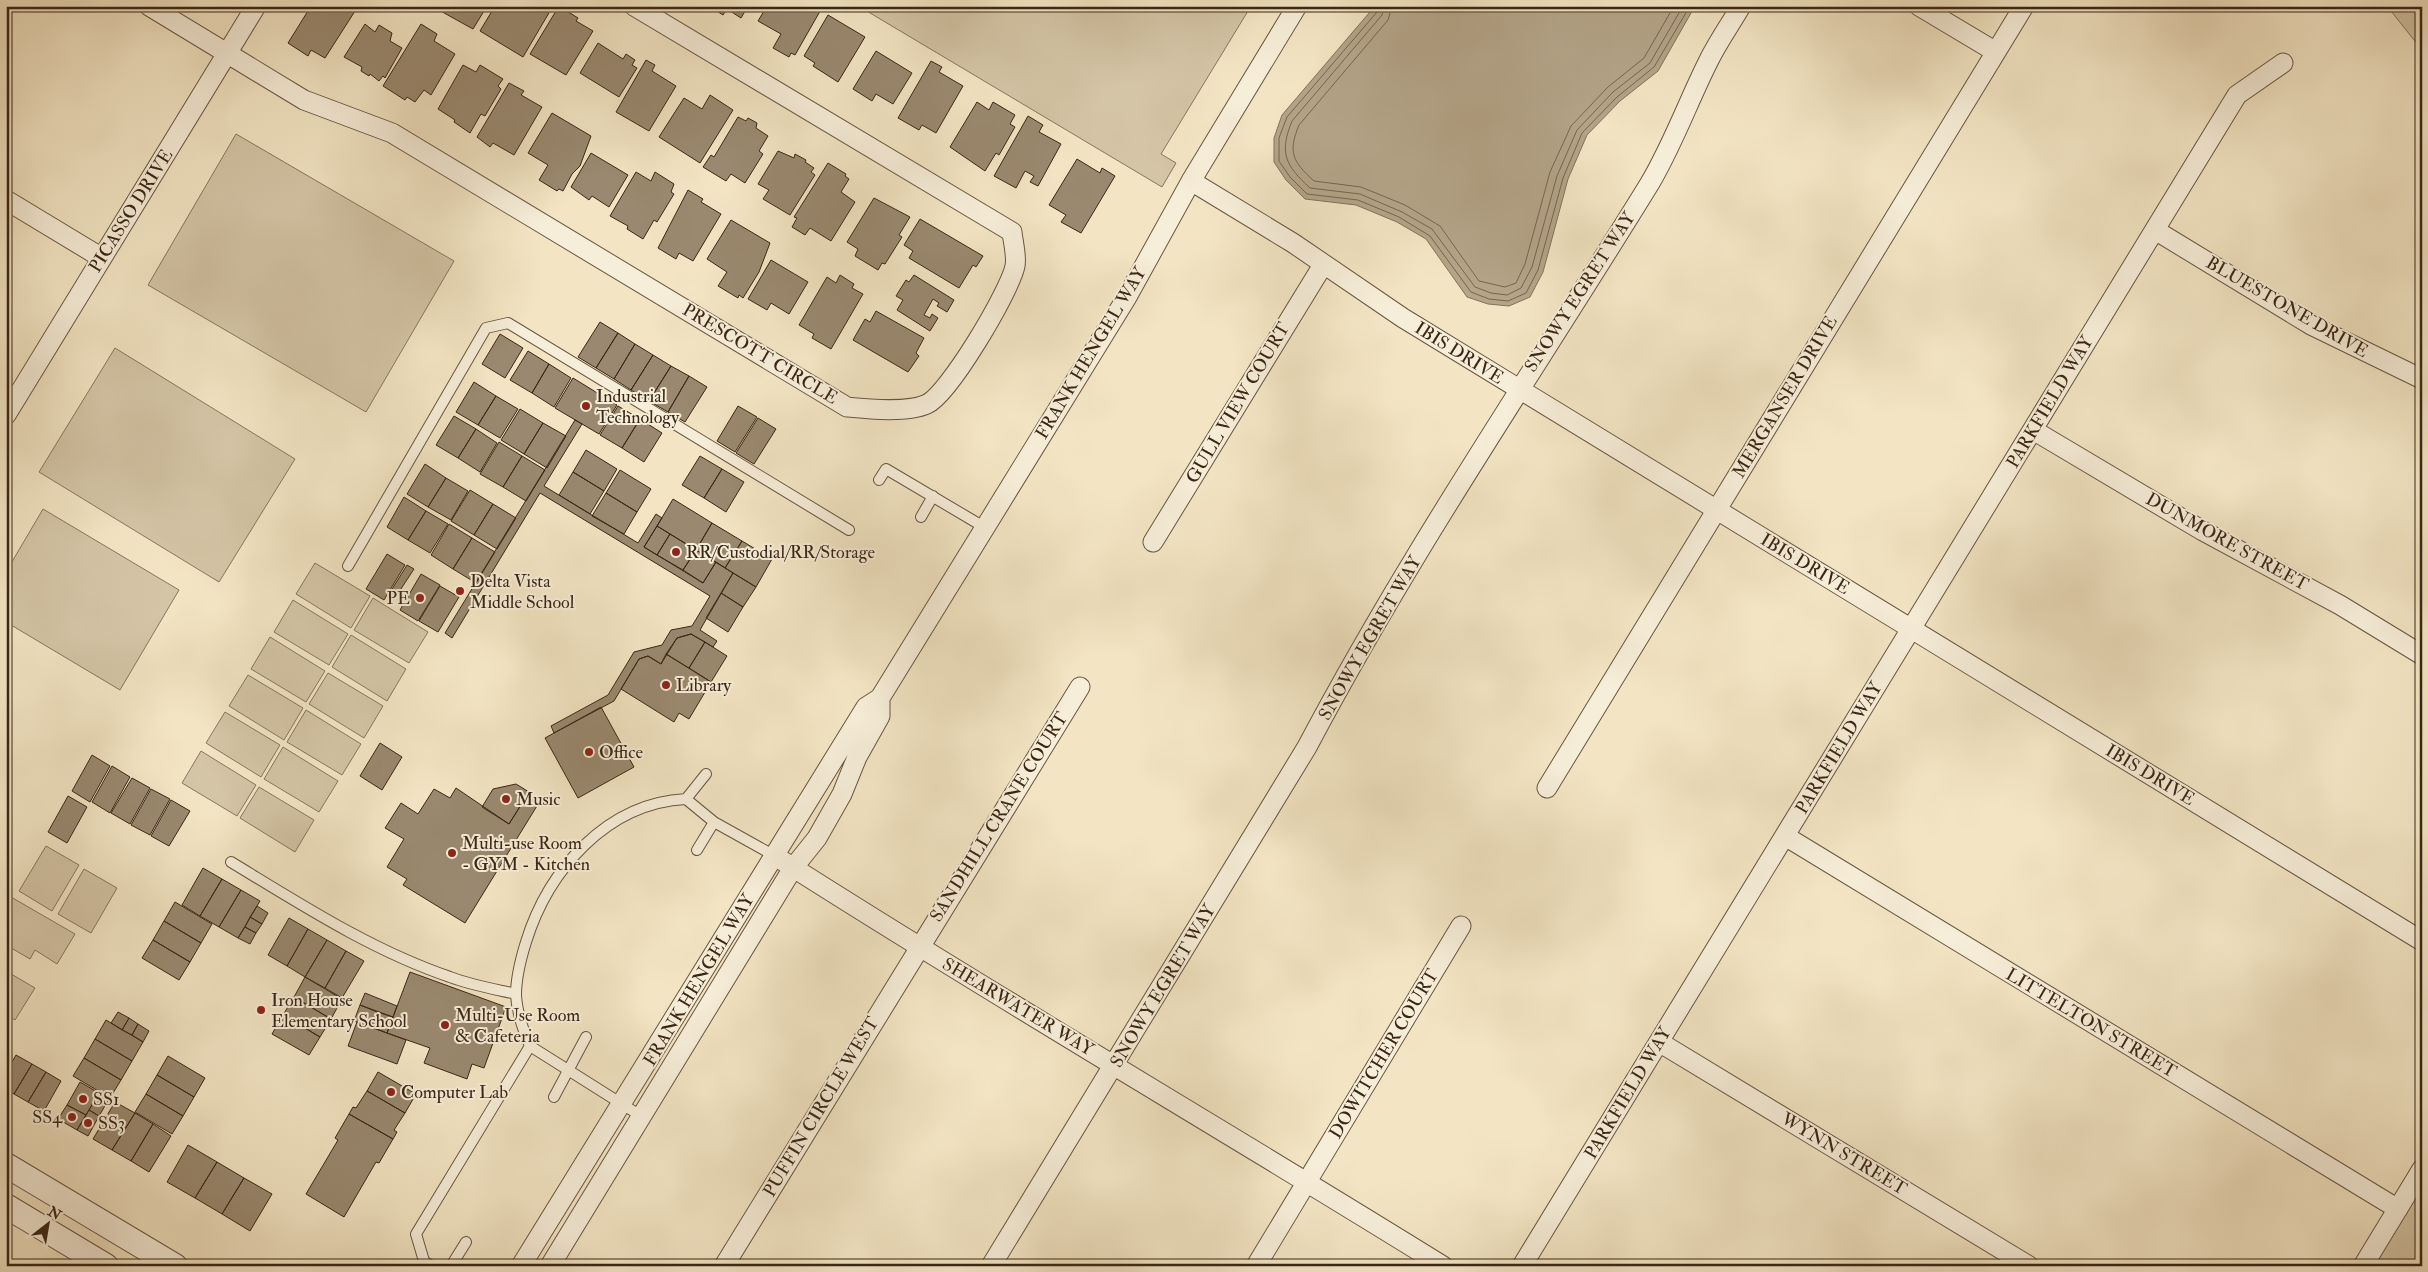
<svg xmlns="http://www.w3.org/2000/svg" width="2428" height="1272" font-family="'IM FELL Double Pica',serif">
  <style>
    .green { fill: #d4c5a6; stroke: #87765e }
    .water { fill: #b4a488; stroke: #83725a }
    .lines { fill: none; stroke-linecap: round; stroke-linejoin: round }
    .shore { stroke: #77654e; stroke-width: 1 }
    .building { fill: #9a8970; stroke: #3a2615 }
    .service-casing { stroke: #685641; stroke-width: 12 }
    .minor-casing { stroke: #685641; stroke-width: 21 }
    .tertiary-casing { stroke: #685641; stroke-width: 26 }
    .service { stroke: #f7eed9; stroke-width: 10 }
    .minor { stroke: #f7eed9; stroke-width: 19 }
    .tertiary { stroke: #f7eed9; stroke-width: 24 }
    .poi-dot { fill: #8f2418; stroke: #f7eed9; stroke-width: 2 }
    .labels { text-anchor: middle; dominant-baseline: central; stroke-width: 4; stroke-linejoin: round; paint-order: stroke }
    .street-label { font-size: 18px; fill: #3a2615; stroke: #f7eed9 }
    .poi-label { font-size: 18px; fill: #3a2615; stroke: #f7eed9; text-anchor: start }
  </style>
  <rect width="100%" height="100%" fill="#f3e5c4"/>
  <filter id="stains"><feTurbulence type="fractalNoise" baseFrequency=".004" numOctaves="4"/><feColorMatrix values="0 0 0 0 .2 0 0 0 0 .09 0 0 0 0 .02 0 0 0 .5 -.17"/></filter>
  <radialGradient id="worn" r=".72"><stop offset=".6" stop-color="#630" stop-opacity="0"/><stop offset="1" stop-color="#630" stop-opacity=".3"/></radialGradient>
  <!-- green -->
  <path class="green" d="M1251 6 1161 154 1176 163 1162 187 860 7Z
    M2387 6H2422V50Z
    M236 134 454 261 366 412 148 285Z
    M115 348 295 459 219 582 39 472Z
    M43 509 179 590 120 690 6 622V572Z
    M315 563 370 596 351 628 296 594Z
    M373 598 428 632 409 663 354 630Z
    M293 600 348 634 329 665 274 632Z
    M351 635 406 669 387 701 332 667Z
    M270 637 325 671 306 702 251 669Z
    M328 673 383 706 364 738 309 704Z
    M248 675 303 708 284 740 229 706Z
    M306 710 361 744 342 775 287 742Z
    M225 712 280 745 261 777 206 743Z
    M283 747 338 781 319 812 264 779Z
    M201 751 256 785 237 816 182 783Z
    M259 787 314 820 295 852 240 818Z
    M46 846 79 865 52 911 19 891Z
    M84 869 117 888 91 933 58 914Z
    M11 897 75 934 57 964 35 950 30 959 6 945V905Z
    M6 971 35 988 15 1020 6 1015Z
    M2422 1185V1266H2373Z"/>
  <!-- water -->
  <path class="water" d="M1375 6H1695L1658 71 1620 101 1587 135 1568 179 1543 272 1530 297 1509 306 1488 304 1467 297 1426 239 1397 222 1356 205 1305 199 1286 180 1274 162V138L1282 115Z"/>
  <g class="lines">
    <!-- shore -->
    <path class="shore" d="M1378 6 1377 12 1287 117 1279 138V161L1290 177 1307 194 1358 200 1399 217 1430 236 1471 292 1489 299 1508 301 1526 293 1538 270 1563 178 1582 133 1617 97 1654 67 1690 6
      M1384 6 1382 15 1292 121C1279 153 1285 165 1310 188L1360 194 1402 212 1432 229 1475 287 1491 293 1507 295 1521 288 1532 267 1557 176 1577 130 1613 92 1650 63 1683 6
      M1392 6 1388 20 1299 125C1288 152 1292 161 1314 181L1361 187 1405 205 1440 226 1479 281 1505 287 1516 283 1525 264 1550 172 1571 126 1608 87 1644 58 1674 6"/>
  </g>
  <!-- building -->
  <path class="building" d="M311 6H348L355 11 325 58 311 50 308 56 288 43Z
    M439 6H487L473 29 437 9Z
    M495 6H553L523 57 480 31Z
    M559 6 578 18 576 21 593 31 566 75 530 54Z
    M709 6H748L741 18 727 9 723 15Z
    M767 6H823L795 55 791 53 789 57 773 48 781 34 758 21Z
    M828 15 865 37 838 82 813 66 815 63 804 56Z
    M365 24 375 32 379 25 392 33 390 41 402 48 385 78 383 76 379 81 370 74 369 76 361 71 362 67 344 57Z
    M421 24 437 34 434 41 455 54 431 95 424 90 415 102 407 97 405 100 383 86Z
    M598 43 623 59 626 54 635 60 632 65 637 68 619 97 580 73Z
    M876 51 912 73 893 104 876 94 872 101 853 89Z
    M646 60 655 65 652 71 676 86 649 131 616 112Z
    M931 61 942 67 939 72 963 86 936 133 922 125 919 130 898 118Z
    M463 65 476 72 480 65 503 79 498 86 501 89 485 116 481 114 470 133 454 122 455 120 438 109Z
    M509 83 524 91 521 95 542 107 514 155 493 143 490 147 477 137Z
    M710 95 733 110 700 163 659 137 684 98 702 109Z
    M977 102 989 110 993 102 1015 115 1010 124 1015 127 999 155 996 153 985 171 950 147Z
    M552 113 591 136 580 166 572 174 563 191 559 189 557 191 539 180 548 165 528 153Z
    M1028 116 1043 125 1039 132 1061 144 1038 186 1030 182 1034 176 1025 171 1016 188 994 176Z
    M738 117 746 121 748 118 757 123 756 128 768 136 759 151 763 154 745 183 731 174 726 181 703 167 711 155 714 157Z
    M778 151 794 158 795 154 806 160 805 162 814 168 811 172 815 175 790 215 763 199 769 190 758 184Z
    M591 153 628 175 609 207 592 196 589 200 571 187Z
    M1077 159 1100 173 1102 168 1115 176 1081 233 1061 222 1066 215 1049 205Z
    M828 163 846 174 845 176 849 179 841 192 855 202 831 241 810 228 805 235 792 227 797 218 794 217Z
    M636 172 651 181 655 172 674 184 671 192 674 194 657 222 654 220 643 239 627 229 628 226 610 216Z
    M688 190 703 199 701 202 721 214 693 261 679 253 676 259 658 248Z
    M874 198 910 217 899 235 902 237 885 264 882 263 878 270 855 256 858 249 847 242Z
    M920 219 983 256 976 267 973 265 959 288 909 258 913 251 904 245Z
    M731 220 770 243 759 272 743 298 739 295 738 298 718 286 727 272 707 259Z
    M771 260 808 282 789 314 771 303 767 310 748 299Z
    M840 275 854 284 852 288 863 294 831 349 812 338 814 334 799 325 827 277 836 283Z
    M914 275 954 300 947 312 937 306 939 303 933 299 924 315 930 318 932 314 938 318 930 331 897 310 903 300 896 296 906 280 909 282Z
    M876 311 924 338 916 353 919 356 908 372 853 340 865 319 870 322Z
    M600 322 618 333 596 368 578 357Z
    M618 333 635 344 614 379 596 368Z
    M500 334 523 348 505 378 482 364Z
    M635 344 653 355 631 390 614 379Z
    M528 351 549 364 532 393 510 380Z
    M653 355 671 366 649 401 631 390Z
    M549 364 571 378 554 407 532 393Z
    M671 366 689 376 668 412 649 401Z
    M689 376 707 387 685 422 668 412Z
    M573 378 617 405 599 434 555 408Z
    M474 382 496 396 478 425 456 412Z
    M496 396 518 409 500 438 478 425Z
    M618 406 640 419 622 448 600 435Z
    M738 406 757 417 735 452 717 441Z
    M520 409 543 423 524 454 501 440Z
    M454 416 476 429 458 458 436 445Z
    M758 418 776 429 754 464 736 453Z
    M640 419 662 433 644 462 622 448Z
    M575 420 582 424 544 486 638 543 656 514 662 518 644 547 703 583 716 562 733 573 700 630 717 641 713 647 691 634 677 638 661 664 648 656 639 659 614 701 554 733 551 726 608 695 634 652 662 645 671 630 692 626 710 596 540 493 452 638 445 633Z
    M543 423 566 436 547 468 524 454Z
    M476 429 497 443 480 472 458 458Z
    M499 442 522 456 503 487 480 474Z
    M586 450 617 469 604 491 573 472Z
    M522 456 545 470 526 501 503 487Z
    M700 456 722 469 704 498 682 485Z
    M425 464 446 478 428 507 407 494Z
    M722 469 744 482 726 512 704 498Z
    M620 470 651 489 637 512 606 493Z
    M573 472 604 491 590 514 559 495Z
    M446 478 468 491 451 520 428 507Z
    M470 490 493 504 474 535 451 521Z
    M606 493 637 512 624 534 592 516Z
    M404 497 426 511 408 540 387 527Z
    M673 499 712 523 696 550 657 526Z
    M493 504 516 518 497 549 474 535Z
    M426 511 448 524 430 553 408 540Z
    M712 523 742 541 725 568 696 550Z
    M449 524 472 538 453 569 431 555Z
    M657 526 670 534 657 555 644 547Z
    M670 534 696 550 683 570 657 555Z
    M472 538 495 552 476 583 453 569Z
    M742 541 772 559 756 587 725 568Z
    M696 550 716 562 703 583 683 570Z
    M387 554 405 565 384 600 366 589Z
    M407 565 414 569 395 598 389 594Z
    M733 573 756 587 743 607 721 593Z
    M421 574 440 585 418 621 400 610Z
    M440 586 459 597 438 632 419 621Z
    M721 593 743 607 728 632 706 618Z
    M691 634 705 642 689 668 666 654 677 638Z
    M705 642 727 656 711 682 689 668Z
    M666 654 711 682 689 719 679 713 674 722 621 689 639 659 648 656 661 664Z
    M601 707 634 767 578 798 545 738Z
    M380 743 402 757 382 790 360 776Z
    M92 755 110 766 90 802 72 791Z
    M112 766 130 777 110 813 92 802Z
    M132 778 150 788 130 824 111 813Z
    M516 784 529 792 509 824 482 807 493 789Z
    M456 788 509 824 528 794 540 801 465 923 403 885 407 879 387 867 404 839 385 828 401 803 418 814 434 789 450 798Z
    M151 789 170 799 150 835 131 825Z
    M68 796 87 807 67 843 48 832Z
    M171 800 190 811 169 846 151 836Z
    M203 868 222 879 200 916 182 905Z
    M222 879 241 890 219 927 200 916Z
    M241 890 260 901 238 938 219 927Z
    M175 902 212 924 201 943 164 921Z
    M257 906 268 913 262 924 250 917Z
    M250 917 262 924 256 933 245 927Z
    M289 918 308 929 287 966 268 955Z
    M164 921 201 943 190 962 153 940Z
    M245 927 256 933 250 944 238 938Z
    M308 929 327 940 305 977 287 966Z
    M153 940 190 962 179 980 142 958Z
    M327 940 346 951 325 988 305 977Z
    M346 951 364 961 342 998 325 988Z
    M410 972 506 1007 484 1068 472 1064 467 1079 424 1063 430 1048 387 1033Z
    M305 977 342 999 331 1019 294 997Z
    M365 993 397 1006 393 1017 360 1005Z
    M294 997 331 1019 320 1037 283 1015Z
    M360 1005 377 1012 371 1027 354 1021Z
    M118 1012 129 1018 122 1030 111 1023Z
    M377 1012 393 1017 387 1033 371 1027Z
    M283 1015 320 1037 309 1055 272 1034Z
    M129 1018 138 1024 132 1035 122 1030Z
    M106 1020 143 1042 132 1061 95 1039Z
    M357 1022 406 1040 397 1064 348 1046Z
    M138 1024 149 1031 143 1042 132 1035Z
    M95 1039 132 1061 121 1080 84 1058Z
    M16 1055 32 1064 14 1094 6 1089V1072Z
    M168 1056 205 1078 194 1097 157 1075Z
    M84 1058 121 1080 110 1098 73 1076Z
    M32 1064 46 1072 28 1102 14 1094Z
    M46 1072 61 1081 44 1111 28 1102Z
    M378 1072 416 1094 405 1113 367 1091Z
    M157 1075 194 1097 183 1116 146 1094Z
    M80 1082 99 1093 86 1115 67 1105Z
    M367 1091 405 1113 394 1130 397 1132 393 1139 349 1114 353 1107 356 1108Z
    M99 1093 109 1099 99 1116 89 1110Z
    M146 1094 183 1116 172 1134 135 1112Z
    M115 1102 135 1113 112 1150 93 1139Z
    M67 1105 86 1115 77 1130 58 1119Z
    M89 1110 99 1116 88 1136 77 1130Z
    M135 1113 153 1124 131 1161 112 1150Z
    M349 1114 393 1139 379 1163 376 1162 344 1217 306 1194 338 1140 335 1138Z
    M153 1124 171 1136 149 1172 131 1161Z
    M188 1145 217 1162 195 1198 167 1182Z
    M217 1162 244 1178 222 1214 195 1198Z
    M244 1178 272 1194 250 1231 222 1214Z"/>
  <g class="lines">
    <defs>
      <path id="service" d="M879 480 886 469 984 527
        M921 517 933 496
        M348 566 486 328 508 323 849 530
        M686 799 706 774
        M697 850 714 822
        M231 862C302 905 371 950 450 977 471 985 494 989 516 994
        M530 1046 641 1116
        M554 1097 586 1037
        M431 1266 424 1261 416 1234 530 1046C523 1030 517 1013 516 995 516 978 521 958 526 942 548 871 606 803 686 799L714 822 775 856
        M451 1266 466 1242"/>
      <path id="minor" d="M149 6 304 100 392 133 847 407C868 409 908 413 927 404 949 394 1010 291 1015 266 1017 256 1013 242 1012 232L634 6
        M1919 6 1996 52
        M1191 181 1293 243 1403 318 2422 941
        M6 200 102 258
        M2155 230 2311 325 2422 379
        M6 415 256 6
        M2033 430 2203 531 2340 605 2422 655
        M1153 542 1323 265
        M1547 788 2024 6
        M1785 836 2398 1209
        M775 856C995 997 1221 1128 1443 1266
        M1659 1042 2029 1266
        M521 1266 866 707 880 698 1127 297 1191 181 1297 6
        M550 1266 793 868 817 838 842 794 857 757 880 716V698
        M724 1266 1080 687
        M991 1266 1307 747C1410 552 1535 370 1650 183 1673 144 1688 102 1708 62 1717 43 1730 25 1741 6
        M1256 1266 1461 926
        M1522 1266 2237 95 2283 63
        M2363 1266 2422 1169"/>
      <path id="tertiary" d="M6 1165 175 1266
        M6 1206 106 1266"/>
    </defs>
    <!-- service casing -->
    <use href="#service" class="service-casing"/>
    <!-- minor casing -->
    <use href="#minor" class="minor-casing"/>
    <!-- tertiary casing -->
    <use href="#tertiary" class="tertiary-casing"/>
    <!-- service -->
    <use href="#service" class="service"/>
    <!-- minor -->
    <use href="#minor" class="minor"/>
    <!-- tertiary -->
    <use href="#tertiary" class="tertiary"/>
  </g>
  <!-- markers -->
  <g class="poi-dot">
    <circle cx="586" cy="406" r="5"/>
    <circle cx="676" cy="552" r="5"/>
    <circle cx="460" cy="591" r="5"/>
    <circle cx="420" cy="598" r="5"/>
    <circle cx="666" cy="685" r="5"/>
    <circle cx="589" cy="752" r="5"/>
    <circle cx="506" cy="799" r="5"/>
    <circle cx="452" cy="853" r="5"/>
    <circle cx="261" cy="1010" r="5"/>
    <circle cx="445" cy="1025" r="5"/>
    <circle cx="391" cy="1092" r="5"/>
    <circle cx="83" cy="1099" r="5"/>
    <circle cx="72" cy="1117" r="5"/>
    <circle cx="88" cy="1123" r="5"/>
  </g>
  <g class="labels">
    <!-- street labels -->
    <g class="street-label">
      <text transform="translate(131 211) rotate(-58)">PICASSO DRIVE</text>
      <text transform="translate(1580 292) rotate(-57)">SNOWY EGRET WAY</text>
      <text transform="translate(2287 307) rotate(30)">BLUESTONE DRIVE</text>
      <text transform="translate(1091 353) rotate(-59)">FRANK HENGEL WAY</text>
      <text transform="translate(1459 353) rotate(32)">IBIS DRIVE</text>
      <text transform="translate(760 354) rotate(31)">PRESCOTT CIRCLE</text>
      <text transform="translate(1785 397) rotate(-59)">MERGANSER DRIVE</text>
      <text transform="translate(2050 402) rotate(-59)">PARKFIELD WAY</text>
      <text transform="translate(1238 403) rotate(-59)">GULL VIEW COURT</text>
      <text transform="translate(2227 542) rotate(29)">DUNMORE STREET</text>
      <text transform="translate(1805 564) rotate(31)">IBIS DRIVE</text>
      <text transform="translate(1370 638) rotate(-60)">SNOWY EGRET WAY</text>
      <text transform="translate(1839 748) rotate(-59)">PARKFIELD WAY</text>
      <text transform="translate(2150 775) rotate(31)">IBIS DRIVE</text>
      <text transform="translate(999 817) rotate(-58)">SANDHILL CRANE COURT</text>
      <text transform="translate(699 980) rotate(-59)">FRANK HENGEL WAY</text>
      <text transform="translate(1163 986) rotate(-59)">SNOWY EGRET WAY</text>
      <text transform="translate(1018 1007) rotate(31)">SHEARWATER WAY</text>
      <text transform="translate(2091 1023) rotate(31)">LITTELTON STREET</text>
      <text transform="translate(1384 1054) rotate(-59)">DOWITCHER COURT</text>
      <text transform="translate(1628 1093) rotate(-59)">PARKFIELD WAY</text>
      <text transform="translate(821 1107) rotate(-59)">PUFFIN CIRCLE WEST</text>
      <text transform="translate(1844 1154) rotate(31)">WYNN STREET</text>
    </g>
    <!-- poi labels -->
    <g class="poi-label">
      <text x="596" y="396">Industrial<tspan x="596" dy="21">Technology</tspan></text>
      <text x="686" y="552">RR/Custodial/RR/Storage</text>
      <text x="470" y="581">Delta Vista<tspan x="470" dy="21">Middle School</tspan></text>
      <text x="410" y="598" text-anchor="end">PE</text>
      <text x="676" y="685">Library</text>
      <text x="599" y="752">Office</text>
      <text x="516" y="799">Music</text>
      <text x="462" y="843">Multi-use Room<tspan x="462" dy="21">- GYM - Kitchen</tspan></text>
      <text x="271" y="1000">Iron House<tspan x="271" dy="21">Elementary School</tspan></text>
      <text x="455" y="1015">Multi-Use Room<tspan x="455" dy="21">&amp; Cafeteria</tspan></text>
      <text x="401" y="1092">Computer Lab</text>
      <text x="93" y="1099">SS1</text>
      <text x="62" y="1117" text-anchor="end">SS4</text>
      <text x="98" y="1123">SS3</text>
    </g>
  </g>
  <!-- margin -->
  <rect width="2428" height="1272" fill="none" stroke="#f3e5c4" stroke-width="25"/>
  <rect x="8" y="8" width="2413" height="1257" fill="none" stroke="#3a2615" stroke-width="2.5"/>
  <rect x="12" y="12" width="2403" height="1247" fill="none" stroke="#3a2615"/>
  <!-- north arrow -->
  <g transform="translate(48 1224) rotate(31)" stroke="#f7eed9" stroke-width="4" paint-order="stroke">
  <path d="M0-4L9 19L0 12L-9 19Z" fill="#3a2615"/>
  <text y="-8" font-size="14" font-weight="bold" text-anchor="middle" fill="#3a2615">N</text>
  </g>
  <rect width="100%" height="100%" filter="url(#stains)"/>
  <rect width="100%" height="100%" fill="url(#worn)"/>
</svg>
